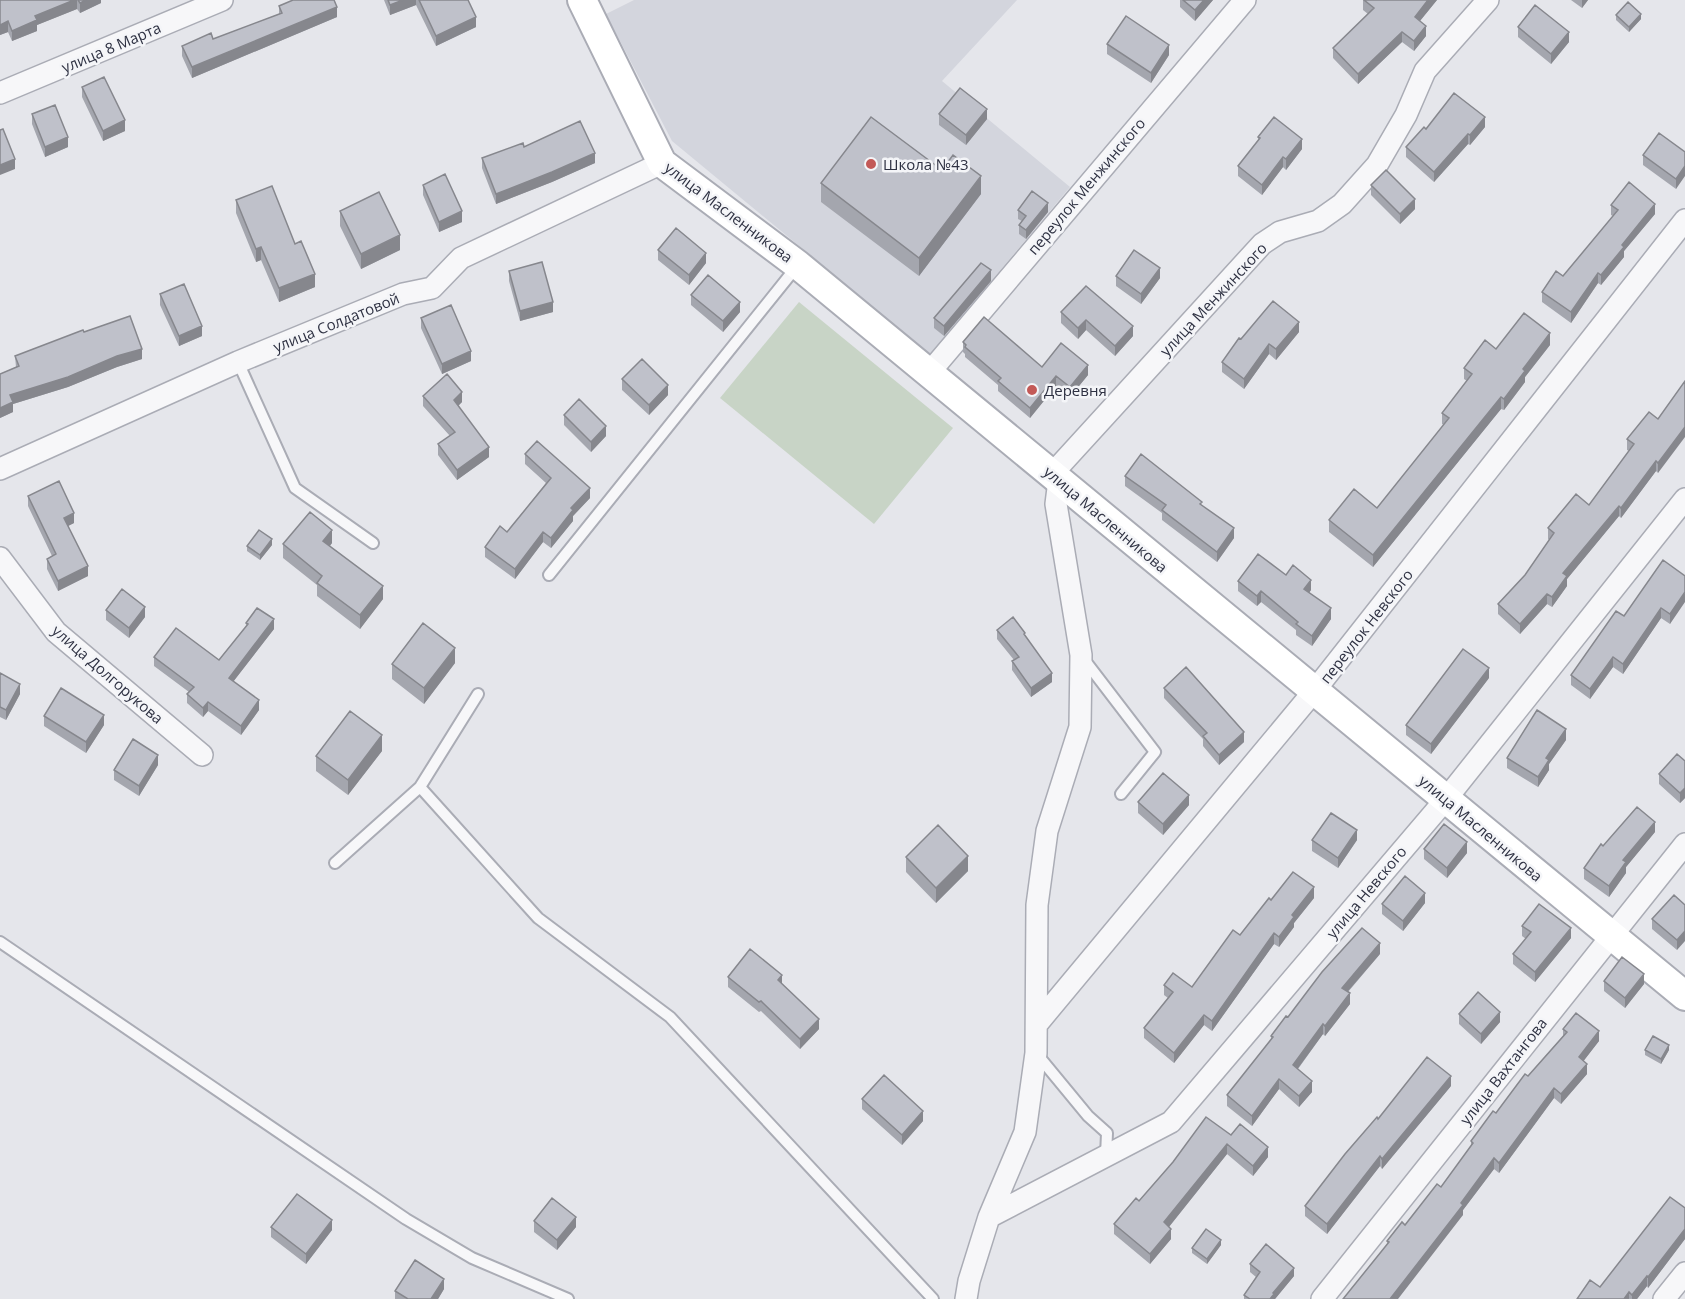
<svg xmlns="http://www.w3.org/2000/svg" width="1685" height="1299" font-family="'Open Sans',sans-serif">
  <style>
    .built { fill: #d3d5dd }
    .green { fill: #c8d4c6 }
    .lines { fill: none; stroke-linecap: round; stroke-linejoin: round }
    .lane-casing { stroke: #aaacb5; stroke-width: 14 }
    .street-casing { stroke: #aaacb5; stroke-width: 24 }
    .secondary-casing { stroke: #aaacb5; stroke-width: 32 }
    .lane { stroke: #f7f7f9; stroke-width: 10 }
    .street { stroke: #f7f7f9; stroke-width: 21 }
    .secondary { stroke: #fff; stroke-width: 28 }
    .wall { fill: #a4a6ae }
    .shaded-wall { fill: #86878d }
    .building { fill: #bfc1ca; stroke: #86878d; stroke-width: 1.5 }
    .poi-dot { fill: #c35957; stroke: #f4f5f8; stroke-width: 2 }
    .labels { text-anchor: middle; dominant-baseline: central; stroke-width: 5; stroke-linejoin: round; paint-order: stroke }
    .street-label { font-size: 15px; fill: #2e3142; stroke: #f4f5f8 }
    .poi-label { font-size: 15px; fill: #2e3142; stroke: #f4f5f8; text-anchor: start }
  </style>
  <rect width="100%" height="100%" fill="#e5e6eb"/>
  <!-- built -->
  <path class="built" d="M634 0H1017L942 81 1070 187 930 354 672 141 606 14Z"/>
  <!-- green -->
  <path class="green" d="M799 302 953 428 874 524 720 398Z"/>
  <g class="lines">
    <defs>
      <path id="lane" d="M238 362 295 488 373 543
        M549 575 798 265
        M1083 658 1155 752 1121 794
        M478 694 420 787 538 918 670 1017 933 1299
        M335 863 420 787
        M0 942 406 1219 472 1258 568 1299
        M1036 1053 1088 1116 1107 1133 1106 1156"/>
      <path id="street" d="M0 93 222 0
        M929 373 1245 0
        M0 469 238 362 403 294 432 288 461 258 662 163
        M1052 474 1262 244 1280 232 1318 221 1342 204 1377 165 1406 115 1425 71 1488 0
        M0 558 56 632 202 755
        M1037 1024 1315 690 1685 220
        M989 1217 1171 1122 1446 799 1685 499
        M966 1299 969 1281 989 1217 1025 1132 1036 1053 1037 905 1047 831 1080 727 1081 655 1056 504 1059 480
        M1322 1299 1685 844
        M1664 1299 1685 1273"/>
      <path id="secondary" d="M582 0 662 163 798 265 1685 996"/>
    </defs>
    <!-- lane casing -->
    <use href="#lane" class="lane-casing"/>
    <!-- street casing -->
    <use href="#street" class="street-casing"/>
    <!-- secondary casing -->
    <use href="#secondary" class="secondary-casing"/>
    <!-- lane -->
    <use href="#lane" class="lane"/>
    <!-- street -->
    <use href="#street" class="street"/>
    <!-- secondary -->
    <use href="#secondary" class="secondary"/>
  </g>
  <!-- wall -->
  <path class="wall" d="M0 0H101V3L80 13 77 9 37 25V31L12 41 8 32 0 35Z
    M384 0H468L476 27 436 46 416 5 390 15Z
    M1180 0H1213L1195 21 1180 7Z
    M1363 0H1437L1420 21 1426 36 1414 51 1402 42 1358 84 1333 58V48L1368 14 1363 10Z
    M1571 0H1588L1582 8Z
    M279 6 337 17 192 78 182 56V46L213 39 279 14Z
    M1616 15 1641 19 1629 32 1616 20Z
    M1518 27 1569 42 1551 64 1518 37Z
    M1107 44 1169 55 1151 83 1107 54Z
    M82 87 125 131 103 141 82 97Z
    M32 114 68 147 45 157 32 124Z
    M939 114 987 119 966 145 939 125Z
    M1485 127 1470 145 1468 144 1434 182 1406 157V147L1426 129Z
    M1258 137 1302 149 1286 170 1283 167 1262 195 1238 176V166L1258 141Z
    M524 147 595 163 552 182 496 204 482 168V158Z
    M1685 152 1676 189 1643 165V155Z
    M942 170 981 194 919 276 821 202V183Z
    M423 185 462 222 439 232 423 195Z
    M1371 185 1415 209 1400 224 1371 195Z
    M236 200 315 287 279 302 261 260 256 262 236 213Z
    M1611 205 1655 214 1624 251V257L1601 285 1598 283 1571 323 1542 302V292L1563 276 1613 216 1611 215Z
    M1018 210 1048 212 1026 239 1019 234V225L1022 221 1018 219Z
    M340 211 400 250 361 269 340 226Z
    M658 250 706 263 689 285 658 260Z
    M509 271 553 312 520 321 509 281Z
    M1116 276 1160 278 1141 304 1116 286Z
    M991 281 944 336 934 328V318Z
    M1086 286 1133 336 1115 356 1086 330 1078 339 1061 323V312Z
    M160 294 202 336 179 346 160 305Z
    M691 295 740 312 723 332 691 305Z
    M421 318 471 361 442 374 421 328Z
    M84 332 142 359 117 367 68 387 13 404V412L0 418V374L16 367 15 356Z
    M1299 332 1276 360 1269 354 1244 389 1222 372V362L1241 339Z
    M963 342 1042 367 1088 375 1070 397 1056 386 1030 418 998 391V385L965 357V354L963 352Z
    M1550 345 1525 377V382L1504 410 1501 409 1373 567 1329 532V520L1377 508 1444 425 1442 424V413L1467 381 1464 379V368L1496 349Z
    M622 379 668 395 649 415 622 390Z
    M1685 381 1658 473 1656 471 1621 518 1619 516 1567 579V586L1552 607 1547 604 1520 634 1498 614V604L1525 575 1549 540 1548 539V528L1589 505 1629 451 1627 450V439L1658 419Z
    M423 396 462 402 458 406 489 457 457 480 438 455V444L450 436 423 406Z
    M564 415 606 436 591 452 564 425Z
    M525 454 590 498 573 516V521L551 548 543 542 515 579 485 557V547L507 532 546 483 525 464Z
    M1125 476 1202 505 1234 538 1217 562 1162 520V513L1125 486Z
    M28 496 74 523 68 526 88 576 58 591 47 569V559L52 556 28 506Z
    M332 543 330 546 383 599 360 629 317 596V585L283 558V544Z
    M272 545 260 560 247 551V546Z
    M1286 575 1311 590 1309 593 1331 619 1312 646 1296 635V630L1261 602 1257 606 1238 591V581Z
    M1685 576 1670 624 1661 618 1623 674 1613 667 1590 699 1571 685V675L1624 616Z
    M106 610 145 617 129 638 106 620Z
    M246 623 274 629 233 682 259 710 241 735 208 711 203 717 187 703V694L189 692 154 666V657L219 660 246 627Z
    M997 630 1025 636 1052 682 1031 697 1012 670V661L1014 660 997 639Z
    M455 663 424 704 392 679V664Z
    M0 673 20 694 6 720 0 717Z
    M1489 678 1431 754 1406 735V725Z
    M1164 688 1244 742 1219 765 1203 746V739L1164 698Z
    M44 716 104 725 86 753 44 726Z
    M1566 740 1549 764V770L1538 787 1507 768V758Z
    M382 751 348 795 316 771V756Z
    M1685 761V798L1680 803 1659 784V774Z
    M158 765 139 796 114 780V770Z
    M1138 802 1189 805 1163 835 1138 813Z
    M1655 832 1626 867V873L1609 897 1584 879V868L1603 846Z
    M1312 840H1357L1338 868 1312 851Z
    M1424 849 1467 853 1447 878 1424 859Z
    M906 857 968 871 936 903 906 872Z
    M1314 898 1294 923V927L1279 947 1274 944 1212 1031 1204 1025 1174 1063 1144 1038V1028L1168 998 1164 995V985L1192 987 1240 935 1271 900Z
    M1425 903 1403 931 1382 914V904Z
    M1685 905 1677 950 1652 929V919Z
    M1522 926 1571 938 1535 982 1513 964V954L1526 939 1522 936Z
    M1380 954 1348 992 1350 1004 1325 1036 1323 1034 1298 1069 1312 1092 1299 1107 1279 1089 1252 1126 1227 1106V1095L1271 1040V1036L1288 1017Z
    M728 977 819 1029 800 1049 761 1011 759 1012 728 987Z
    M1604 981 1644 984 1625 1008 1604 991Z
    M1459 1014 1500 1022 1481 1044 1459 1024Z
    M1563 1029 1599 1041 1583 1061 1587 1074 1561 1104 1554 1098 1499 1173 1494 1169 1463 1210V1215L1387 1244V1241L1405 1225 1441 1187 1471 1146V1141L1563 1036Z
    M1645 1050H1669L1661 1064 1645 1055Z
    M1451 1086 1382 1169 1380 1166 1327 1234 1305 1216V1206L1378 1119Z
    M862 1099 923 1121 902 1145 862 1109Z
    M1231 1135 1268 1157 1253 1176 1227 1154 1169 1227 1171 1239 1150 1264 1114 1234V1224L1139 1201Z
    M1685 1208V1239L1648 1288 1647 1286 1637 1299H1577L1600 1287Z
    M534 1221 576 1227 557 1250 534 1232Z
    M271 1227 332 1230 306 1264 271 1237Z
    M1221 1245 1207 1264 1192 1253V1248Z
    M1250 1264 1294 1276 1275 1299H1244V1295L1256 1277 1250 1272Z
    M444 1289 438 1299H395V1291Z"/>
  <!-- shaded-wall -->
  <path class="shaded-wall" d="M74 0H77V9L37 25V31L12 41V31L35 16Z
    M86 0H101V3L80 13V3Z
    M403 0H416V5L390 15V5Z
    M1204 0H1213L1195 21V10Z
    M1428 0H1437L1415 27V17Z
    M1582 0H1588L1582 8Z
    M337 7V17L192 78V67Z
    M1641 14V19L1629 32V27Z
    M476 17V27L436 46V36Z
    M8 21V32L0 35V25Z
    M1426 26V36L1414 51V41Z
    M1402 32V42L1358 84V74Z
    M1569 32V42L1551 64V54Z
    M1169 45V55L1151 83V73Z
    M987 109V119L966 145V135Z
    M1485 117V127L1470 145V135Z
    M125 120V131L103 141V131Z
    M1468 134V144L1434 182V172Z
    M68 137V147L45 157V147Z
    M1302 139V149L1286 170V159Z
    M595 153V163L552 182 496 204V194Z
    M1283 157V167L1262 195V185Z
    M15 159V169L0 175V165Z
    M1685 166V176L1676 189V179Z
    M981 176V194L919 276V258Z
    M1415 199V209L1400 224V214Z
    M1048 203V212L1026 239V230Z
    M1655 204V214L1624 251V257L1601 285V275L1622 245Z
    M462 211V222L439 232V222Z
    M400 235V250L361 269V254Z
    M261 247V260L256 262V249Z
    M706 253V263L689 285V275Z
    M1160 268V278L1141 304V294Z
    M991 270V281L944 336V326Z
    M1598 273V283L1571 323V312Z
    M315 274V287L279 302V288Z
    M553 302V312L520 321V311Z
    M740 302V312L723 332V321Z
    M1086 320V330L1078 339V328Z
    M1299 322V332L1276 360V349Z
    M202 326V336L179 346V336Z
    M1133 326V336L1115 356V346Z
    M1550 333V345L1525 377V382L1504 410V399L1523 369Z
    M1269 344V354L1244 389V379Z
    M142 349V359L117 367 68 387 13 404V412L0 418V408L10 395 117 356Z
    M471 351V361L442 374V364Z
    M1088 365V375L1070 397V387Z
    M1056 376V386L1030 418V408Z
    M668 385V395L649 415V405Z
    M462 392V402L454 410V400Z
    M1501 397V409L1373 567V555Z
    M606 426V436L591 452V442Z
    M1685 427V437L1658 473V463Z
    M489 447V457L457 480V470Z
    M1656 461V471L1621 518V508Z
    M590 488V498L573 516V521L551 548V538L571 508Z
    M1619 506V516L1567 579V586L1552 607V597L1563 573Z
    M74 513V523L64 528V518Z
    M1234 528V538L1217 562V552Z
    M332 530V543L323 554V541Z
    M543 532V542L515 579V569Z
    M272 539V545L260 560V555Z
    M88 566V576L58 591V581Z
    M1311 580V590L1304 599V589Z
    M383 586V599L360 629V615Z
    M1261 591V602L1257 606V596Z
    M1685 592V602L1670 624V614Z
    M1547 594V604L1520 634V624Z
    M145 607V617L129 638V628Z
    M1331 608V619L1312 646V636Z
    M1661 608V618L1623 674V664Z
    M274 619V629L229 687V678Z
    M455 648V663L424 704V688Z
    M1613 657V667L1590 699V689Z
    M1489 668V678L1431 754V744Z
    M1052 673V682L1031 697V688Z
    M20 684V694L6 720V710Z
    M259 700V710L241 735V726Z
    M208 702V711L203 717V708Z
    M104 715V725L86 753V742Z
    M1566 729V740L1549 764V770L1538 787V777L1546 758Z
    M1244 732V742L1219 765V755Z
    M382 735V751L348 795V780Z
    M158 755V765L139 796V786Z
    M1685 788V798L1680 803V793Z
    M1189 795V805L1163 835V824Z
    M1655 822V832L1626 867V873L1609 897V886L1623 860Z
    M1357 830V840L1338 868V858Z
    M1467 842V853L1447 878V868Z
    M968 856V871L936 903V888Z
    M1314 887V898L1294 923V927L1279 947V937L1292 915Z
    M1425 893V903L1403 931V921Z
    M1571 928V938L1535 982V972Z
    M1685 931V941L1677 950V940Z
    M1274 933V944L1212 1031V1021Z
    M1380 943V954L1342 998V988Z
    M1644 974V984L1625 1008V998Z
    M782 975V985L778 980Z
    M1350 993V1004L1325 1036V1026Z
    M1500 1012V1022L1481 1044V1034Z
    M1204 1015V1025L1174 1063V1053Z
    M819 1019V1029L800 1049V1039Z
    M1323 1024V1034L1293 1075V1065Z
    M1599 1031V1041L1579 1067V1057Z
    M1669 1045V1050L1661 1064V1059Z
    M1587 1064V1074L1561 1104V1094Z
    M1451 1076V1086L1382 1169V1159Z
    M1279 1079V1089L1252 1126V1116Z
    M1312 1081V1092L1299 1107V1096Z
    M1554 1088V1098L1499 1173V1163Z
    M923 1111V1121L902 1145V1135Z
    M1227 1144V1154L1164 1233V1222Z
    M1268 1147V1157L1253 1176V1166Z
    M1380 1156V1166L1327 1234V1224Z
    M1494 1158V1169L1463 1210V1215L1398 1299H1390Z
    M576 1217V1227L557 1250V1240Z
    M332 1220V1230L306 1264V1254Z
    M1171 1229V1239L1150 1264V1254Z
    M1685 1229V1239L1648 1288V1277Z
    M1221 1240V1245L1207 1264V1259Z
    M1294 1268V1276L1275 1299H1270L1273 1293Z
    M1647 1276V1286L1637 1299H1632V1295Z
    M444 1279V1289L438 1299H431Z
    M1629 1292V1299H1624Z"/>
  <!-- building -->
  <path class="building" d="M0 0H74L35 16 37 20 12 31 8 21 0 25Z
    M78 0H86L80 3Z
    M293 0H334L337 7 192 67 182 46 211 33 213 39 282 13 279 6Z
    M388 0H403L390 5Z
    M419 0H468L476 17 436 36Z
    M1183 0H1204L1195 10Z
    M1364 0H1428L1415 17 1426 26 1414 41 1402 32 1358 74 1333 48 1374 8Z
    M1628 2 1641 14 1629 27 1616 15Z
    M1535 5 1569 32 1551 54 1518 27Z
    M1126 16 1169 45 1151 73 1107 44Z
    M104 77 125 120 103 131 82 87Z
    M960 88 987 109 966 135 939 114Z
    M1454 93 1485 117 1470 135 1468 134 1434 172 1406 147 1424 127 1426 129Z
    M55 105 68 137 45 147 32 114Z
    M871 117 942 170 953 155 981 176 919 258 821 183Z
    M1274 117 1302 139 1286 159 1283 157 1262 185 1238 166 1260 138 1258 137Z
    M580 121 595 153 552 172 496 194 482 158 523 143 524 147Z
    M3 129 15 159 0 165V130Z
    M1659 133 1685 152V166L1676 179 1643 155Z
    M1386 170 1415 199 1400 214 1371 185Z
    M445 174 462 211 439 222 423 185Z
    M1629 182 1655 204 1622 245 1624 247 1601 275 1598 273 1571 312 1542 292 1556 271 1563 276 1618 210 1611 205Z
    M272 186 295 244 301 241 315 274 279 288 261 247 256 249 236 200Z
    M1032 191 1048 203 1026 230 1019 225 1026 216 1018 210Z
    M379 192 400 235 361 254 340 211Z
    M676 228 706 253 689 275 658 250Z
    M1134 250 1160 268 1141 294 1116 276Z
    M542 262 553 302 520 311 509 271Z
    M981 263 991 270 944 326 934 318Z
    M708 275 740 302 723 321 691 295Z
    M184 284 202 326 179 336 160 294Z
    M1086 286 1133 326 1115 346 1086 320 1078 328 1061 312Z
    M1273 301 1299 322 1276 349 1269 344 1244 379 1222 362 1239 338 1241 339Z
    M451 305 471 351 442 364 421 318Z
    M1524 313 1550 333 1523 369 1525 371 1504 399 1501 397 1373 555 1329 520 1354 489 1377 508 1449 418 1442 413 1472 374 1464 368 1485 340 1496 349Z
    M130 316 142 349 117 356 68 377 10 395 13 402 0 408V374L19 366 15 356 83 330 84 332Z
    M984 317 1042 367 1061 343 1088 365 1070 387 1056 376 1030 408 998 381 1001 378 965 347 966 345 963 342Z
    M642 359 668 385 649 405 622 379Z
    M447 374 462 392 454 400 489 447 457 470 438 444 455 432 423 396Z
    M1685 381V427L1658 463 1656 461 1621 508 1619 506 1563 573 1567 576 1552 597 1547 594 1520 624 1498 604 1525 575 1554 533 1548 528 1576 494 1589 505 1634 444 1627 439 1649 412 1658 419Z
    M579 399 606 426 591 442 564 415Z
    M537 441 590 488 571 508 573 510 551 538 543 532 515 569 485 547 500 526 507 532 551 478 525 454Z
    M1141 454 1202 502 1200 504 1234 528 1217 552 1162 510 1166 505 1125 476Z
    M59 481 74 513 64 518 88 566 58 581 47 559 56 554 28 496Z
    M310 512 332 530 323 541 383 586 360 615 317 583 322 576 283 544Z
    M259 530 272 539 260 555 247 546Z
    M1258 554 1286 575 1293 565 1311 580 1304 589 1331 608 1312 636 1296 624 1298 622 1261 591 1257 596 1238 581Z
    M1663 560 1685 576V592L1670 614 1661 608 1623 664 1613 657 1590 689 1571 675 1616 611 1624 616Z
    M122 589 145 607 129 628 106 610Z
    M257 608 274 619 229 678 259 700 241 726 208 702 203 708 187 694 194 687 154 657 176 628 219 660 248 624 246 623Z
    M1013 617 1025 633 1024 634 1052 673 1031 688 1012 661 1019 657 997 630Z
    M423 623 455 648 424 688 392 664Z
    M1463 649 1489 668 1431 744 1406 725Z
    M1186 667 1244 732 1219 755 1203 736 1207 733 1164 688Z
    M0 673 20 684 6 710 0 707Z
    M61 688 104 715 86 742 44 716Z
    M1537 710 1566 729 1546 758 1549 760 1538 777 1507 758Z
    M350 711 382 735 348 780 316 756Z
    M133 739 158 755 139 786 114 770Z
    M1677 754 1685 761V788L1680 793 1659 774Z
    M1163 773 1189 795 1163 824 1138 802Z
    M1637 807 1655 822 1623 860 1626 862 1609 886 1584 868 1601 844 1603 846Z
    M1331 813 1357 830 1338 858 1312 840Z
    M1444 824 1467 842 1447 868 1424 849Z
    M938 825 968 856 936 888 906 857Z
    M1293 872 1314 887 1292 915 1294 917 1279 937 1274 933 1212 1021 1204 1015 1174 1053 1144 1028 1173 992 1164 985 1173 973 1192 987 1233 930 1240 935 1269 898 1271 900Z
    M1405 876 1425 893 1403 921 1382 904Z
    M1674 895 1685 905V931L1677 940 1652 919Z
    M1539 904 1571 928 1535 972 1513 954 1531 932 1522 926Z
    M1362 928 1380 943 1342 988 1350 993 1325 1026 1323 1024 1293 1065 1312 1081 1299 1096 1279 1079 1252 1116 1227 1095 1273 1037 1271 1036 1286 1016 1288 1017 1322 972Z
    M750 949 782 975 778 980 819 1019 800 1039 761 1001 759 1002 728 977Z
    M1622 957 1644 974 1625 998 1604 981Z
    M1478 992 1500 1012 1481 1034 1459 1014Z
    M1576 1013 1599 1031 1579 1057 1587 1064 1561 1094 1554 1088 1499 1163 1494 1158 1461 1203 1463 1205 1390 1299H1343L1389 1242 1387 1241 1402 1222 1405 1225 1437 1184 1441 1187 1473 1143 1471 1141 1493 1111 1496 1113 1525 1074 1528 1076 1567 1032 1563 1029Z
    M1653 1036 1669 1045 1661 1059 1645 1050Z
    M1427 1057 1451 1076 1382 1159 1380 1156 1327 1224 1305 1206 1345 1154 1377 1117 1378 1119Z
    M884 1075 923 1111 902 1135 862 1099Z
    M1206 1117 1231 1135 1240 1124 1268 1147 1253 1166 1227 1144 1164 1222 1171 1229 1150 1254 1114 1224 1136 1198 1139 1201 1173 1162Z
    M297 1194 332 1220 306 1254 271 1227Z
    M1670 1197 1685 1208V1229L1648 1277 1647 1276 1632 1295 1629 1292 1624 1299H1577L1590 1280 1600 1287Z
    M552 1198 576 1217 557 1240 534 1221Z
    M1206 1229 1221 1240 1207 1259 1192 1248Z
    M1266 1244 1294 1268 1273 1293 1274 1294 1270 1299H1250L1244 1295 1260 1272 1250 1264Z
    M415 1260 444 1279 431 1299H408L395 1291Z"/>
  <!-- markers -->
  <g class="poi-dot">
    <circle cx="871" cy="164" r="6"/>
    <circle cx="1032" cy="390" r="6"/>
  </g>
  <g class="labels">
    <!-- street labels -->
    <g class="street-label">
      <text transform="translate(111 47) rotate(-23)">улица 8 Марта</text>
      <text transform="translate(1086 186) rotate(-50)">переулок Менжинского</text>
      <text transform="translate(729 212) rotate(37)">улица Масленникова</text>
      <text transform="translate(1213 299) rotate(-47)">улица Менжинского</text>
      <text transform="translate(336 322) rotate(-22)">улица Солдатовой</text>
      <text transform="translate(1106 519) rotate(40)">улица Масленникова</text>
      <text transform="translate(1366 626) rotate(-52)">переулок Невского</text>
      <text transform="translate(108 674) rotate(41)">улица Долгорукова</text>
      <text transform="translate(1481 828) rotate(40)">улица Масленникова</text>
      <text transform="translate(1366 892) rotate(-50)">улица Невского</text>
      <text transform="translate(1503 1071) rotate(-52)">улица Вахтангова</text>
    </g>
    <!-- poi labels -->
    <g class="poi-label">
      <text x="883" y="164">Школа №43</text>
      <text x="1044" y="390">Деревня</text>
    </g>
  </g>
</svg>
